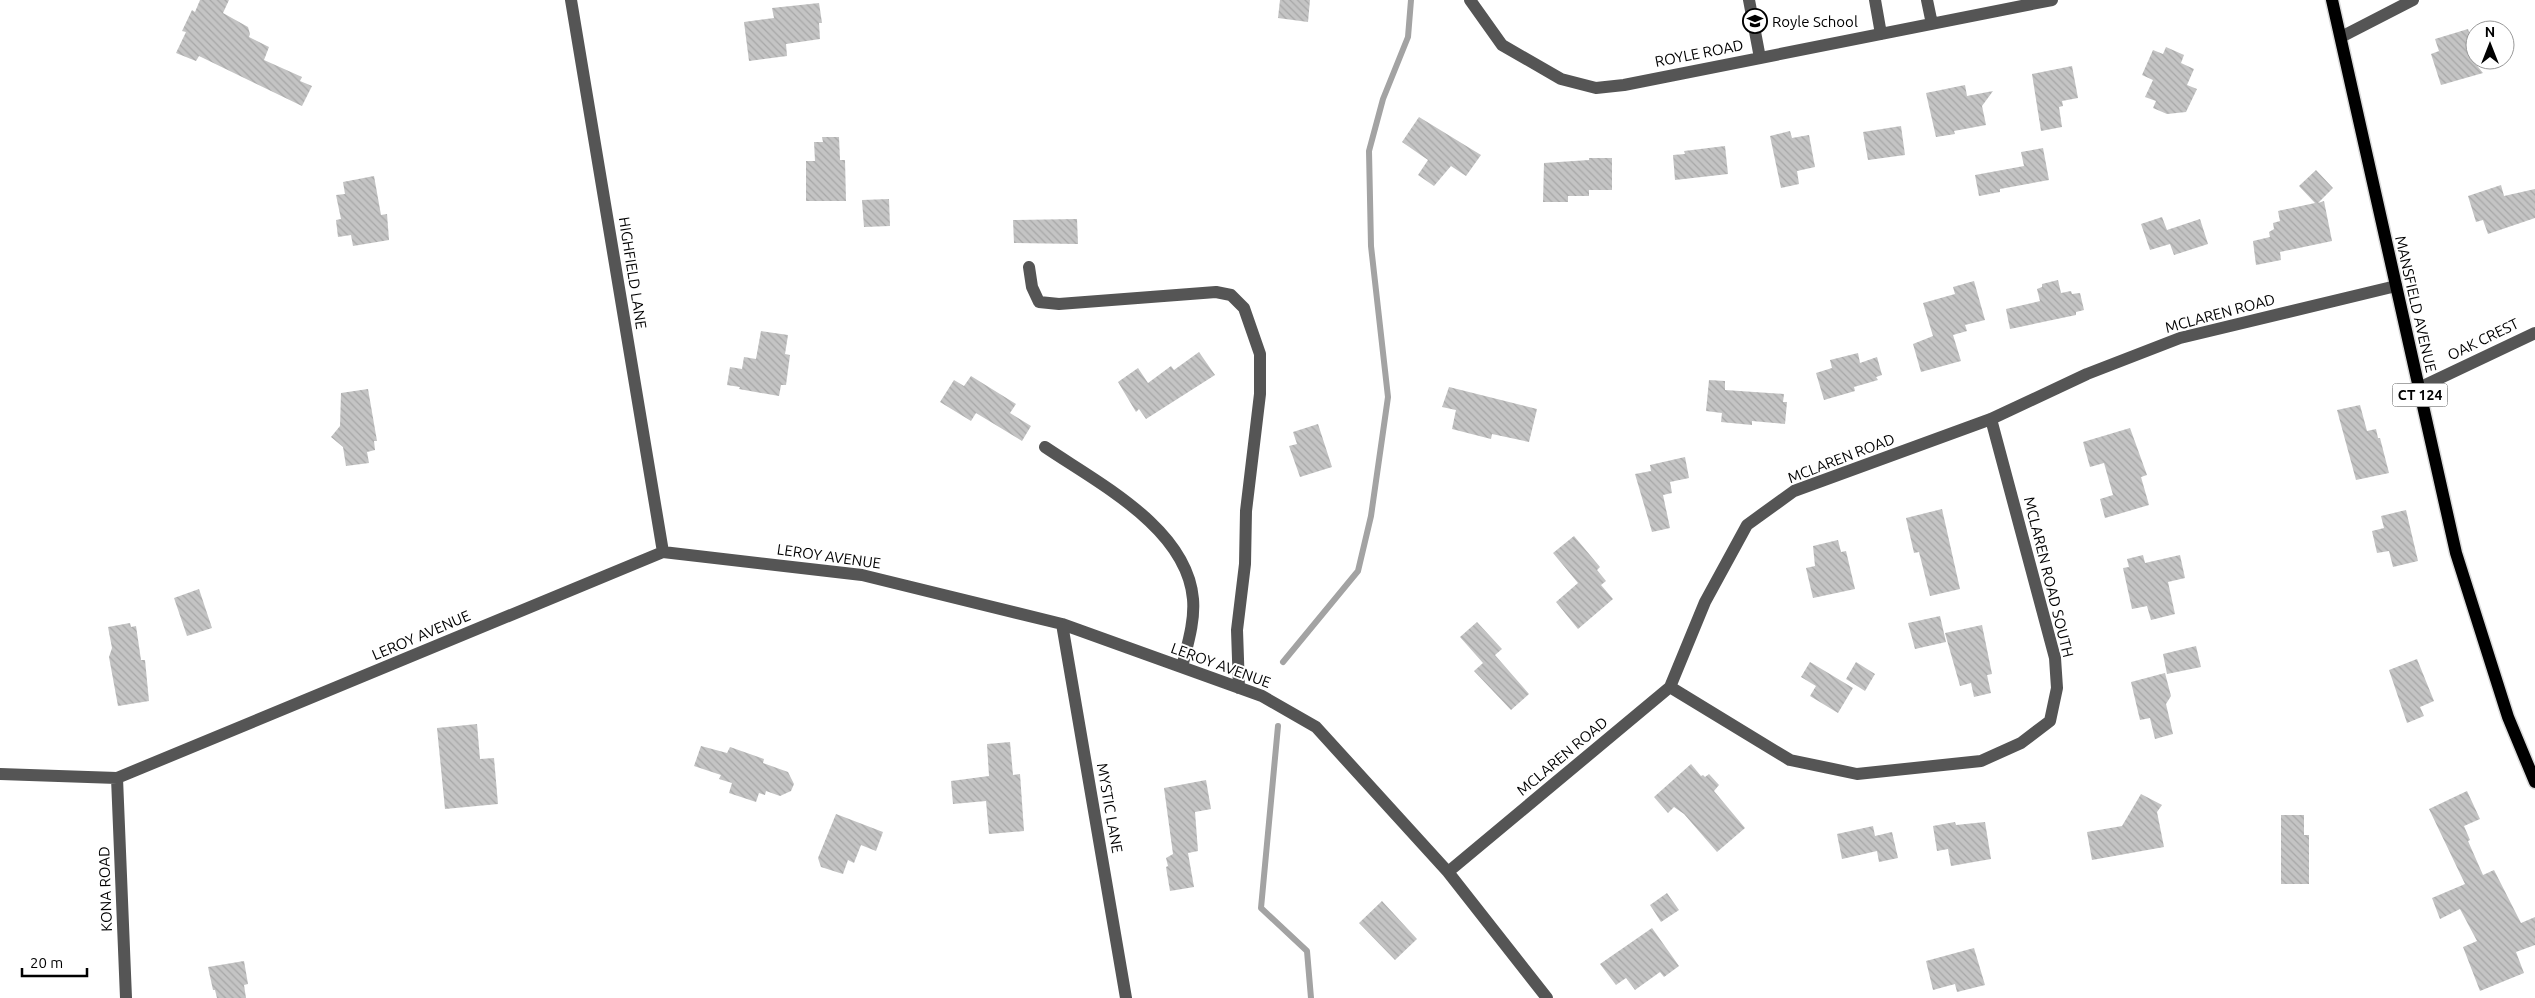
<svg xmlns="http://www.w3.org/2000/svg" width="2535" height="998" font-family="Ubuntu,sans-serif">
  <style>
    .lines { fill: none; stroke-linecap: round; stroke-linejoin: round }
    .stream { stroke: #a3a3a3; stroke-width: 6 }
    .building { fill: url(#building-back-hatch) }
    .major-casing { stroke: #dbdbdb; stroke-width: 15 }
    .minor { stroke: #555; stroke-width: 12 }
    .major { stroke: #000; stroke-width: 12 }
    .labels { text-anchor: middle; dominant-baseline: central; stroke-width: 4; stroke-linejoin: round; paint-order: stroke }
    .shield { fill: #fff; stroke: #4c4c4c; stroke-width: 1 }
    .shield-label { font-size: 14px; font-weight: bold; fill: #000 }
    .poi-label { font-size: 15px; fill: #000; stroke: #fff; text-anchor: start }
    .street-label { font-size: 15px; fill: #000; stroke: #fff }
  </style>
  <defs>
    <pattern id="building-back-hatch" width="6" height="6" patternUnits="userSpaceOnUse" patternTransform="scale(1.25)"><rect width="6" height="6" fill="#c4c4c4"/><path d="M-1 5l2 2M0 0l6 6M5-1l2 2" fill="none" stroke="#a7a7a7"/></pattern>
  </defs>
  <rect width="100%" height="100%" fill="#fff"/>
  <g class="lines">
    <!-- stream -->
    <path class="stream" d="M1283 662 1358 571 1371 516 1388 397 1371 246 1369 151 1383 99 1408 37 1411 0
      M1278 726 1261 908 1307 951 1311 998"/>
  </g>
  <!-- building -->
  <path class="building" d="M200 0H229L223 13 248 27 250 34 249 37 269 47 264 60 302 77 300 81 312 86 302 106 199 56 196 61 176 53 186 32 182 31 192 10 195 12Z
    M1280 0H1310L1308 22 1278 18Z
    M819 3 822 23H819L820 39 786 44 787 56 749 61 744 22 774 18 772 8Z
    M2468 29 2475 50V63L2483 73 2441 85 2431 54 2439 51 2435 39Z
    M2166 47 2184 55 2181 63 2194 69 2187 85 2197 89 2186 112 2167 114 2153 108 2156 101 2145 97 2153 80 2142 75 2153 50 2163 54Z
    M2072 66 2078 98 2062 101 2063 106 2059 107 2062 127 2041 131 2032 74Z
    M1965 85 1967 96 1993 91 1982 106 1986 125 1954 131 1955 134 1936 137 1926 93Z
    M1419 117 1481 155 1466 176 1451 166 1434 186 1418 175 1428 160 1402 142Z
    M1901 126 1905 155 1868 160 1863 132Z
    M1790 131 1792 138 1809 135 1815 167 1797 171 1799 184 1781 188 1770 136Z
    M822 137H839L840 160H845L846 201H806V161H815L814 142H823Z
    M1725 146 1728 174 1675 180 1673 155 1685 154 1684 151Z
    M2043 148 2049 180 2000 189V192L1979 196 1975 175 2024 166 2021 152Z
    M1589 158H1612V190H1589V196H1568V202H1543L1544 163 1589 160Z
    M2316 170 2333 188 2318 203 2324 201 2332 241 2280 252 2281 260 2256 265 2253 241 2270 237 2269 232 2274 229 2273 223 2280 221 2278 211 2315 203 2299 186Z
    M374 176 381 215 387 214 389 240 353 246 351 235 338 237 336 220 341 219 336 195 345 194 343 182Z
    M2501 185 2504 196 2535 189V218L2488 234 2483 220 2476 222 2468 196Z
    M889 199 890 226 864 227 862 200Z
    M2162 217 2167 230 2200 219 2208 244 2174 255 2170 244 2150 250 2141 224Z
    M1077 219 1078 244 1014 243 1013 220Z
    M2058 280 2061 293 2071 291 2072 294 2080 293 2084 310 2076 312V315L2010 329 2006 309 2040 301 2037 289 2042 287V284Z
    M1974 281 1985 320 1965 325 1967 331 1953 335 1961 361 1921 372 1913 344 1933 336 1923 303 1955 294 1953 287Z
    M761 331 788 335 785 354 790 355 786 385H781L779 396 739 389 740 387 727 385 730 367 742 369 744 357 756 359Z
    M1199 352 1215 375 1146 419 1139 409 1136 412 1118 382 1138 368 1148 383 1171 366 1174 370Z
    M1858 353 1860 363 1877 357 1882 375 1876 377 1878 380 1854 387 1855 391 1824 400 1816 373 1832 368 1830 360Z
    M971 376 1016 404 1010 413 1031 426 1022 441 976 413 971 421 940 402 954 380 964 386Z
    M1709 380 1725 381V390L1784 394 1783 402H1787L1785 424 1752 421V425L1721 422 1722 413 1706 411Z
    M1449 387 1537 409 1529 442 1492 434 1491 439 1452 429 1456 410 1442 407Z
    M368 389 377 441H374L375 450 367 452 369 463 346 466 343 447 331 437 340 426 341 393Z
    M2360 405 2367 431 2376 429 2378 438H2380L2389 473 2356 480 2337 410Z
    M1318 424 1332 467 1300 477 1289 446 1297 444 1293 432Z
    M2130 428 2147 475 2141 477 2149 505 2105 518 2100 499 2113 495 2104 463 2090 467 2083 442Z
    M1685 457 1689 478 1670 482 1672 493 1663 495 1670 528 1652 532 1635 474 1651 471 1650 465Z
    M1942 509 1960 589 1930 596 1919 552 1914 553 1906 518Z
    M2406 510 2418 561 2393 567 2389 551 2377 553 2372 531 2384 528 2381 516Z
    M1574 536 1600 567 1597 570 1606 581 1601 585 1613 599 1578 629 1556 602 1578 583 1553 553Z
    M1838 540 1841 552 1846 551 1855 589 1813 598 1806 568 1815 566 1813 546Z
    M2143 555 2145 563 2180 555 2185 578 2168 582 2175 614 2151 620 2147 606 2132 609 2123 568 2129 567 2127 559Z
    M199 589 212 628 187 636 174 598Z
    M1940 616 1946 642 1915 649 1908 623Z
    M1477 622 1502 649 1495 655 1529 694 1511 710 1474 671 1483 663 1460 637Z
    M130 623 131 627 136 626 141 660H145L149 701 118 706 109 657 112 648 108 627Z
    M1982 625 1992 674 1987 675 1991 693 1974 697 1971 683 1960 686 1945 633Z
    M2196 646 2201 667 2167 674 2163 654Z
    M2417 659 2434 701 2420 707 2424 716 2407 723 2389 670Z
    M1810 662 1853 688 1838 713 1810 696 1816 686 1801 677Z
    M1856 662 1875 674 1865 691 1846 679Z
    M2165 673 2171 696 2166 704 2173 734 2155 739 2150 718 2140 720 2131 682Z
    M477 724 480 759 494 758 498 804 445 809 437 728Z
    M1010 742 1013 775 1020 774 1024 831 989 834 986 801 953 804 951 781 989 776 987 744Z
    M701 746 727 753 730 747 764 759 763 763 788 772 794 784 791 791 780 796 766 791 765 795 759 793 756 802 729 793 732 783 719 779 721 775 694 766Z
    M1691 764 1701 776 1703 775 1705 777 1709 774 1719 785 1714 791 1745 828 1717 852 1684 814 1674 807 1668 813 1654 797Z
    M1206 780 1211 809 1195 812 1198 851 1188 853 1194 887 1170 891 1166 867 1168 866 1166 858 1173 854 1164 788Z
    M2467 791 2480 819 2464 826 2470 840 2468 841 2483 875 2494 870 2521 923 2535 917V945L2516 952 2524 973 2480 991 2463 947 2477 941 2460 909 2440 919 2432 898 2465 884 2429 809Z
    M2141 794 2162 805 2157 812 2164 847 2092 860 2087 832 2122 826Z
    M836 814 883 832 876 851 861 845 854 863 848 860 843 874 821 867 818 858Z
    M2281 815H2304V835H2309V884H2281Z
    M1955 822 1956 825 1985 822 1991 859 1951 866 1948 849 1937 851 1933 826Z
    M1873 826 1875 836 1892 832 1898 858 1879 862 1877 851 1842 859 1837 834Z
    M1667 893 1679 910 1661 922 1650 905Z
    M1382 901 1417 939 1395 960 1359 923Z
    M1652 928 1679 966 1664 977 1660 972 1635 990 1626 978 1616 985 1600 964Z
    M1974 948 1985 985 1957 992 1955 984 1933 990 1926 961Z
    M244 961 248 984 244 985 246 998H217L215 990H213L208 967Z"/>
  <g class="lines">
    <defs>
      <path id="major" d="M2332 0 2456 553 2508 717 2535 782"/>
    </defs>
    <!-- major casing -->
    <use href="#major" class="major-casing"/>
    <!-- minor -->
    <path class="minor" d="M571 0 663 552
      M1470 0 1502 45 1561 79 1596 88 1624 85 2052 0
      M1749 0 1760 58
      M1875 0 1881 34
      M1927 0 1932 24
      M2341 37 2413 0
      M1029 267 1032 287 1039 302 1059 304 1216 292 1231 295 1244 308 1260 354V394L1246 511 1245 564 1237 630 1239 688
      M2419 388 2535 333
      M1045 447C1098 483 1187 528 1193 599 1195 622 1187 646 1182 667
      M1062 624 1126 998
      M1670 687 1790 760 1857 774 1981 761 2021 743 2050 721 2057 688 2055 658 1991 419
      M0 774 117 778 663 552 862 575 1062 624 1262 696 1316 727 1448 872 1547 998
      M117 778 126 998
      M1448 872 1670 687 1705 602 1747 525 1794 491 1991 419 2087 374 2180 338 2396 286"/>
    <!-- major -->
    <use href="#major" class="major"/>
  </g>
  <!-- icons -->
  <defs>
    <symbol id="school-ring" viewBox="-11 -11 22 22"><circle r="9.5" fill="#fff" stroke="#000" stroke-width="1.5"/><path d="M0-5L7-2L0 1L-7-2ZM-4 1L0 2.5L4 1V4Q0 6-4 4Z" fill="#000"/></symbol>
  </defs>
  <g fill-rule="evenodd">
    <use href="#school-ring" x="1741" y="7" width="28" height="28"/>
  </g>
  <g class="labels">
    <!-- shield labels -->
    <rect class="shield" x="2392.5" y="383.5" width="55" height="23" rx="4"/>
    <g class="shield-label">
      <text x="2420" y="395">CT 124</text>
    </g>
    <!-- poi labels -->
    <g class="poi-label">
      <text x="1772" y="21">Royle School</text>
    </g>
    <!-- street labels -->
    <g class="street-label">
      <text transform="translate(1699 53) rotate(-11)">ROYLE ROAD</text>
      <text transform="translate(633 273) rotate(81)">HIGHFIELD LANE</text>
      <text transform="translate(2416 304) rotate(77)">MANSFIELD AVENUE</text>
      <text transform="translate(2220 313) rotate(-15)">MCLAREN ROAD</text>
      <text transform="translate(2483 339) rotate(-26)">OAK CREST</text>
      <text transform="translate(1841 458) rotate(-21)">MCLAREN ROAD</text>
      <text transform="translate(829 556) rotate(8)">LEROY AVENUE</text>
      <text transform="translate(2049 577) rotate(76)">MCLAREN ROAD SOUTH</text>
      <text transform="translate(421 635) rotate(-23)">LEROY AVENUE</text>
      <text transform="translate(1221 665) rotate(20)">LEROY AVENUE</text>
      <text transform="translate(1562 756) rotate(-40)">MCLAREN ROAD</text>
      <text transform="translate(1110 808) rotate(80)">MYSTIC LANE</text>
      <text transform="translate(105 889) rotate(-92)">KONA ROAD</text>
    </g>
  </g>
  <!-- north arrow -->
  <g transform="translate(2490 45)"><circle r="24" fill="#ffffff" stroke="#999999"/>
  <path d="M0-4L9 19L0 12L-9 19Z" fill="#000000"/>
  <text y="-8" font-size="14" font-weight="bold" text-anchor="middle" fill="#000000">N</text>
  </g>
  <!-- scale -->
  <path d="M22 968v8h65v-8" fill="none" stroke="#000000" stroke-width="2.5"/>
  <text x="30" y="968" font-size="15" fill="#000000" stroke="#ffffff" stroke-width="4" paint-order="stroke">20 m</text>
</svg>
